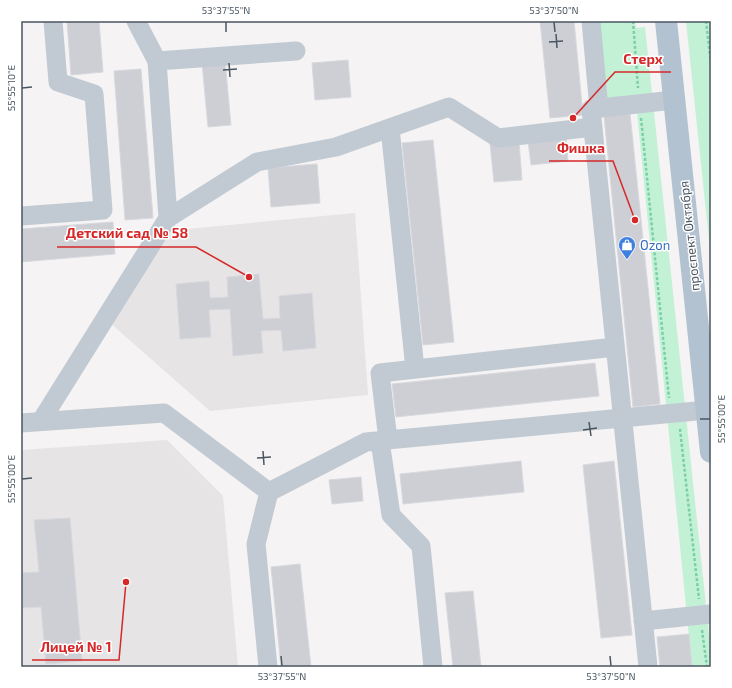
<svg xmlns="http://www.w3.org/2000/svg" width="732" height="688" font-family="'Exo 2',sans-serif">
  <style>
    .education { fill: #e6e4e5 }
    .green { fill: #c3f1d5 }
    .building { fill: #cdcfd5; stroke: #d7d9de }
    .lines { fill: none; stroke-linecap: round; stroke-linejoin: round }
    .path { stroke: #7ad0a6; stroke-width: 2.5; stroke-dasharray: 3 2; stroke-linecap: butt }
    .minor { stroke: #c1cad2; stroke-width: 19 }
    .major { stroke: #b3c2d1; stroke-width: 22 }
    .ticks { fill: none; stroke: #4a5661; stroke-width: 1.5 }
    .labels { text-anchor: middle; dominant-baseline: central; stroke-width: 3; stroke-linejoin: round; paint-order: stroke }
    .street-label { font-size: 13px; fill: #4a5661; stroke: #fff }
    .shop-label { font-size: 13px; fill: #366cbe; stroke: #fff; text-anchor: start }
    .leader { fill: none; stroke: #d62828; stroke-width: 1.5 }
    .callout-dot { fill: #d62828; stroke: #fff; stroke-width: 1.5 }
    .callout-label { font-size: 14px; text-anchor: middle; font-weight: bold; fill: #d62828; stroke: #fff; stroke-width: 3; stroke-linejoin: round; paint-order: stroke }
    .neatline { fill: none; stroke: #4a5661; stroke-width: 1.5 }
    .ticks-label { font-size: 10px; text-anchor: middle; fill: #4a5661 }
  </style>
  <rect width="100%" height="100%" fill="#f5f3f3"/>
  <!-- education -->
  <path class="education" d="M355 213 368 395 210 411 109 322 166 231Z
    M167 440 223 496 238 667H21V450Z"/>
  <!-- green -->
  <path class="green" d="M599 21H635L636 28 645 27 711 653V667H692L637 112 606 98Z
    M686 21H711V259Z"/>
  <!-- building -->
  <path class="building" d="M67 21H99L103 72 71 75Z
    M540 21H574L583 115 550 118Z
    M348 60 351 97 315 100 312 63Z
    M225 61 231 125 208 127 202 63Z
    M141 69 153 218 125 220 114 71Z
    M630 113 660 404 633 407 604 116Z
    M566 137 568 161 531 165 528 141Z
    M433 140 454 342 423 345 402 143Z
    M519 142 522 180 494 182 490 144Z
    M317 164 320 203 271 207 268 168Z
    M113 222 115 254 21 262V229Z
    M259 274 263 319 280 318 279 296 312 293 316 348 283 351 281 330 261 331 263 353 233 356 230 309 209 310 211 337 180 339 176 284 209 281 210 298 228 297 227 277Z
    M595 363 599 396 396 417 392 384Z
    M521 461 524 492 403 504 400 474Z
    M614 461 632 635 601 638 583 465Z
    M361 477 363 501 332 504 329 480Z
    M70 518 82 661 46 664 41 607 21 608V573L39 572 34 520Z
    M300 564 311 667H281L271 567Z
    M473 591 481 667H453L445 593Z
    M689 634 692 667H660L657 637Z"/>
  <g class="lines">
    <!-- path -->
    <path class="path" d="M633 21 638 88
      M706 21 711 64
      M641 118 669 398
      M680 429 699 599
      M702 630 707 667"/>
    <!-- minor -->
    <path class="minor" d="M136 21 157 61 168 218 257 162 336 147 449 107 498 138 593 127
      M591 21 599 109
      M157 61 296 51
      M390 128 415 369
      M21 216 103 210 94 94 58 82 53 21
      M41 421 168 218
      M21 423 164 413 269 492
      M388 440 380 373 615 347
      M380 441 391 515 421 546 433 667
      M643 621 711 614
      M268 667 256 544 269 492 366 442 707 410
      M648 667 591 109 674 100"/>
    <!-- major -->
    <path class="major" d="M666 21 711 452"/>
  </g>
  <!-- ticks -->
  <path class="ticks" d="M226 22V32M554 22 555 32M556 34 557 48M549 42 563 41M229 63 230 77M223 70 237 69M22 88 32 87M700 419H710M589 422 591 436M583 430 597 428M263 451 264 465M257 458 271 457M22 479 32 478M281 656 282 666M610 656 611 666"/>
  <!-- icons -->
  <defs>
    <symbol id="shop-pin" viewBox="-11 -11 22 30"><path d="M0 17L-7.5 6A9.5 9.5 0 1 1 7.5 6Z" fill="#3f7fe0" stroke="#fff"/><path d="M-5-2.5h2.3a2.7 3.5 0 0 1 5.4 0H5L5.5 6h-11ZM-1.5-2.5h3a1.5 2.3 0 0 0-3 0Z" fill="#fff"/></symbol>
  </defs>
  <g fill-rule="evenodd">
    <use href="#shop-pin" x="617" y="235" width="20" height="27"/>
  </g>
  <g class="labels">
    <!-- street labels -->
    <g class="street-label">
      <text transform="translate(689 236) rotate(-96)">проспект Октября</text>
    </g>
    <!-- shop labels -->
    <g class="shop-label">
      <text x="640" y="245">Ozon</text>
    </g>
  </g>
  <!-- callouts -->
  <path class="leader" d="M573 118L615 72H671M635 220L613 161H549M249 277L196 247H57M126 582L119 660H32"/>
  <g class="callout-dot">
    <circle cx="573" cy="118" r="4"/>
    <circle cx="635" cy="220" r="4"/>
    <circle cx="249" cy="277" r="4"/>
    <circle cx="126" cy="582" r="4"/>
  </g>
  <g class="callout-label">
    <text x="643" y="64">Стерх</text>
    <text x="581" y="153">Фишка</text>
    <text x="127" y="238">Детский сад № 58</text>
    <text x="76" y="652">Лицей № 1</text>
  </g>
  <!-- border -->
  <rect width="732" height="688" fill="none" stroke="#ffffff" stroke-width="44"/>
  <rect x="22" y="22" width="688" height="644" class="neatline"/>
  <g class="ticks-label">
    <text x="226" y="14">53°37'55"N</text>
    <text x="554" y="14">53°37'50"N</text>
    <text transform="translate(11 88) rotate(-90)" y="4">55°55'10"E</text>
    <text transform="translate(721 419) rotate(-90)" y="4">55°55'00"E</text>
    <text transform="translate(11 479) rotate(-90)" y="4">55°55'00"E</text>
    <text x="282" y="680">53°37'55"N</text>
    <text x="611" y="680">53°37'50"N</text>
  </g>
</svg>
